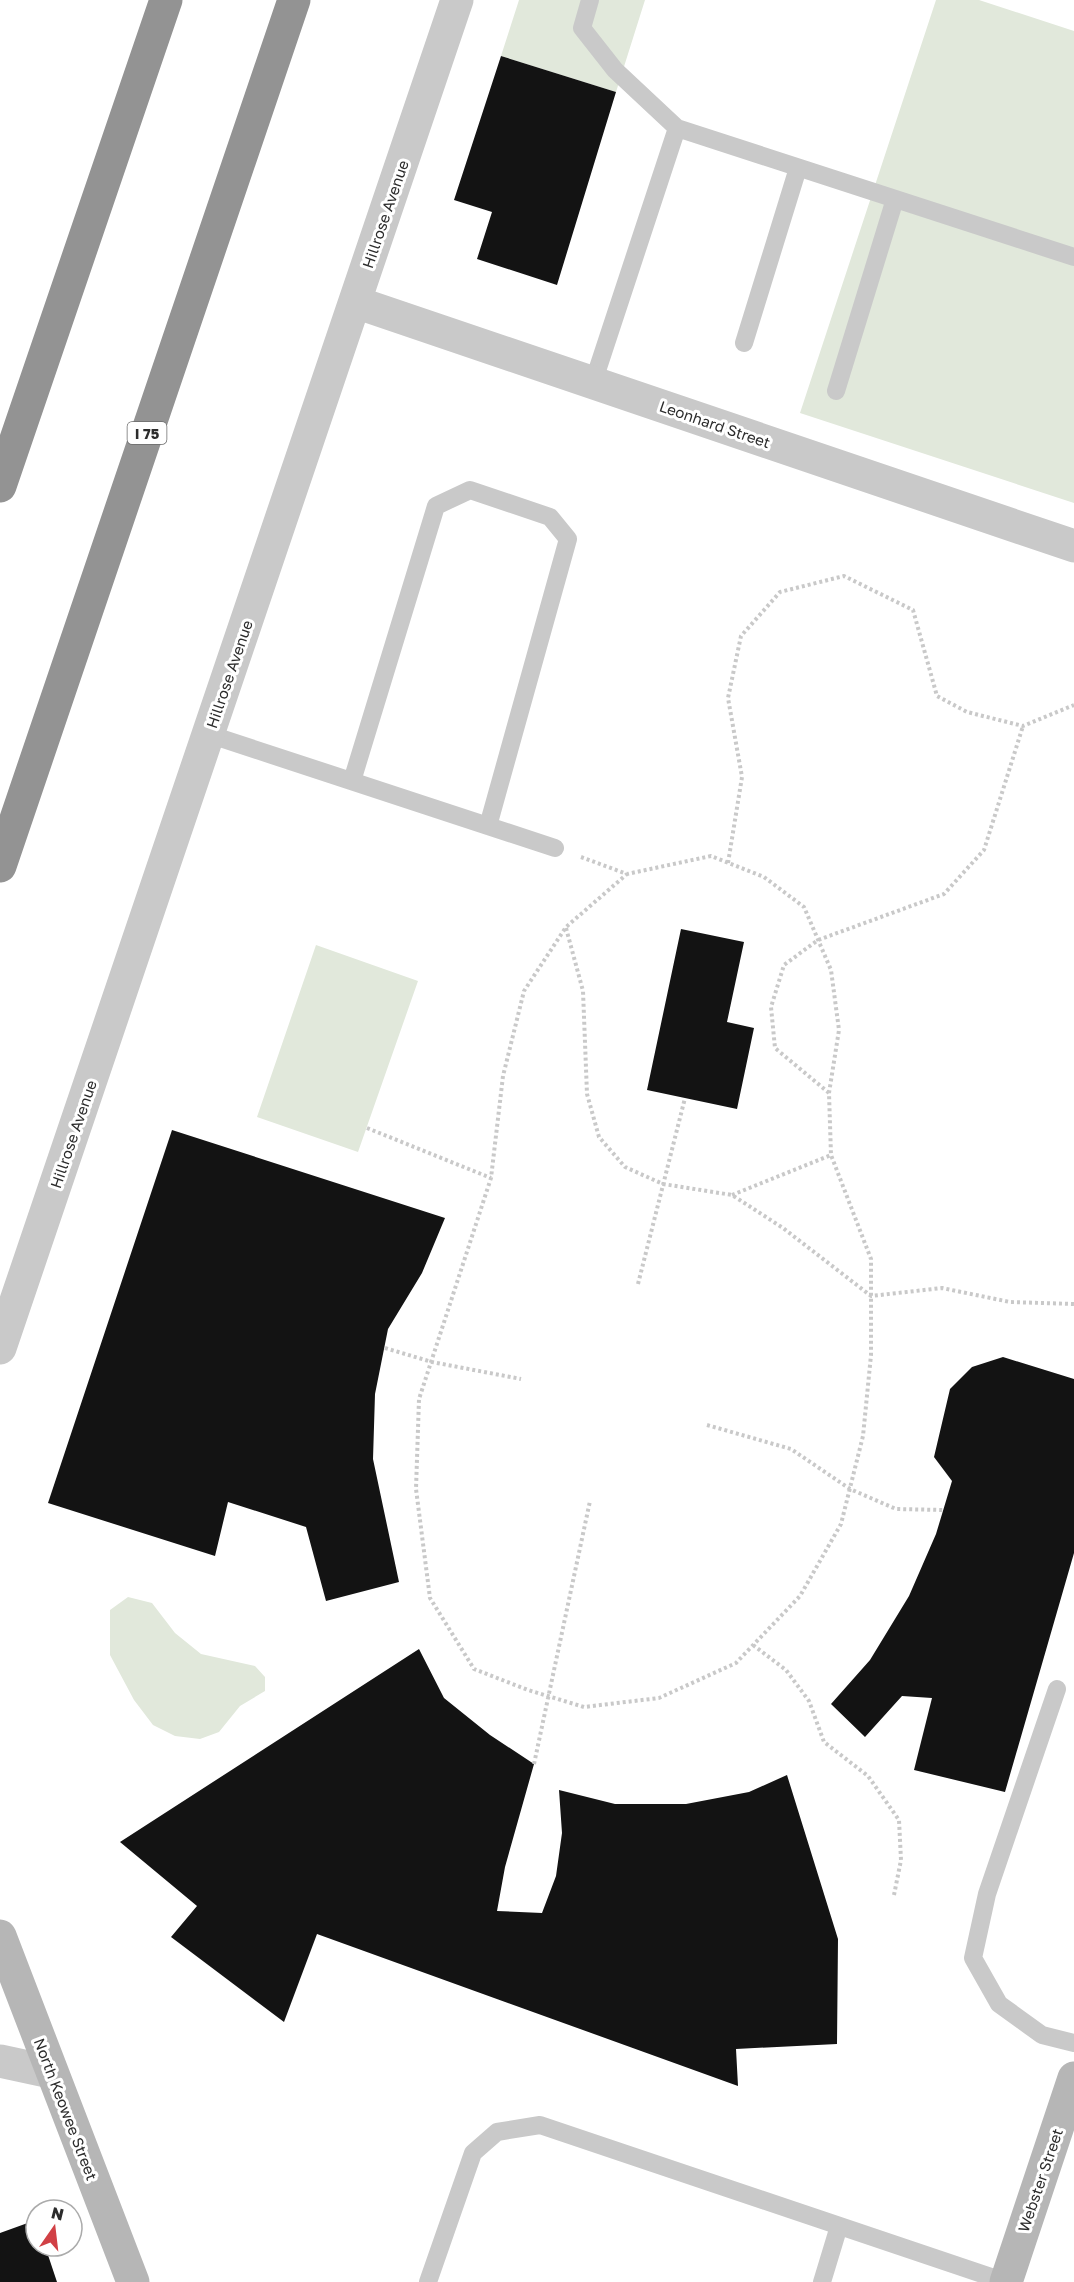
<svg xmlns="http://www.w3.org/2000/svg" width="1074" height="2282" font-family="'Golos Text',sans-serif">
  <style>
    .green { fill: #e1e8db }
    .building { fill: #131313 }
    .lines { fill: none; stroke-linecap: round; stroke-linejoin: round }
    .path { stroke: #c9c9c9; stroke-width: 4; stroke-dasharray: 3 3; stroke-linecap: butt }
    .lane { stroke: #c9c9c9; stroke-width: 18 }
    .street { stroke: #c9c9c9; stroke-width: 33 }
    .secondary { stroke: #b6b6b6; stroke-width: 33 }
    .highway { stroke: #939393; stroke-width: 33 }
    .labels { text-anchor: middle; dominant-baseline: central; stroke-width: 6; stroke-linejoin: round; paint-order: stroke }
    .shield { fill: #fff; stroke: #6b6b6b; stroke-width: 1.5 }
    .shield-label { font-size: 14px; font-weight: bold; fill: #2c2c2c }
    .street-label { font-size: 15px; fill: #2c2c2c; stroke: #fff }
  </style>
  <rect width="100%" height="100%" fill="#fff"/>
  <!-- green -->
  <path class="green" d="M519 0H645L616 92 501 56Z
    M936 0H979L1074 31V503L800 413Z
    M316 945 418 981 358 1152 257 1117Z
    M128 1597 152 1603 175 1633 201 1654 255 1666 265 1677V1691L240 1706 219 1732 200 1739 175 1736 153 1725 134 1700 110 1655V1610Z"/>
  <!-- building -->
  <path class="building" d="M501 56 616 92 557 285 477 259 492 212 454 200Z
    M681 929 744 942 727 1022 754 1028 737 1109 647 1090Z
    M172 1130 445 1218 422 1273 388 1329 375 1394 373 1459 399 1582 326 1601 306 1527 228 1502 215 1556 48 1503Z
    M1003 1357 1074 1379V1553L1005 1792 914 1770 932 1698 902 1696 865 1737 831 1704 870 1660 909 1596 936 1534 952 1481 934 1457 950 1389 972 1367Z
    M419 1649 444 1698 490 1735 534 1764 505 1867 497 1911 542 1913 556 1876 562 1833 559 1790 615 1804H686L749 1792 787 1775 838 1939 837 2044 736 2049 738 2086 317 1934 284 2022 171 1937 197 1906 120 1842Z
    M36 2220V2246H45L57 2282H0V2233Z"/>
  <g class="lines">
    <!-- path -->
    <path class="path" d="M581 857 627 874 566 927 524 991 503 1076 491 1178 419 1399 416 1489 430 1598 474 1669 528 1690 584 1707 659 1698 736 1663 800 1596 841 1524 863 1436 871 1355V1259L831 1155 829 1093 839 1030 831 970 804 907 764 877 711 856 627 874
      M728 863 742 777 728 698 741 636 780 592 844 576 913 610 937 696 967 712 1023 726 1074 705
      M566 928 583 991 587 1094 599 1137 625 1167 663 1184 732 1195 783 1228 871 1296 942 1288 1010 1302 1074 1304
      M829 1093 775 1048 771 1007 784 965 818 940 944 894 984 850 1023 726
      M367 1128 491 1178
      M732 1195 831 1155
      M638 1284 685 1098
      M385 1348 432 1362 521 1379
      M707 1425 791 1449 850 1489 896 1509 943 1510
      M753 1645 786 1670 809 1701 824 1742 868 1776 899 1820 901 1860 894 1895
      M534 1764 590 1501"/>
    <!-- lane -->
    <path class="lane" d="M590 0 582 28 615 70 677 128
      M744 343 798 168
      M593 383 677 128 1074 257
      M836 391 895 199
      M208 734 555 848
      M352 781 436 506 470 490 550 517 568 539 488 826
      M1057 1689 987 1894 973 1958 999 2004 1042 2035 1074 2043
      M428 2282 473 2153 497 2132 540 2125 1006 2282
      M822 2282 839 2226"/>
    <!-- street -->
    <path class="street" d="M355 302 1074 546
      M0 1348 457 0
      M0 2061 51 2072"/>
    <!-- secondary -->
    <path class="secondary" d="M0 1936 133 2282
      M1006 2282 1074 2078"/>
    <!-- highway -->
    <path class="highway" d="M0 486 166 0
      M0 866 294 0"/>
  </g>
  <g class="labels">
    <!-- shield labels -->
    <rect class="shield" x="127.5" y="422" width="39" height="22" rx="4.5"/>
    <g class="shield-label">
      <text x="147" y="433">I 75</text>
    </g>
    <!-- street labels -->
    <g class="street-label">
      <text transform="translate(385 214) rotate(-71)">Hillrose Avenue</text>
      <text transform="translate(715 424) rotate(19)">Leonhard Street</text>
      <text transform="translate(229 674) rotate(-71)">Hillrose Avenue</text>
      <text transform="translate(73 1134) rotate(-71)">Hillrose Avenue</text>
      <text transform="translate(66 2109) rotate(69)">North Keowee Street</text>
      <text transform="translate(1040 2180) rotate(-71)">Webster Street</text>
    </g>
  </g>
  <!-- north arrow -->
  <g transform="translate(54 2228) rotate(14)"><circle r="28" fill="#ffffff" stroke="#ababab" stroke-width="1.5"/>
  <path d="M0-4.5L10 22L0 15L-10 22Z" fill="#d14045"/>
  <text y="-9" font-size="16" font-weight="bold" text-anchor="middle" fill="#2c2c2c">N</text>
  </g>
</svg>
